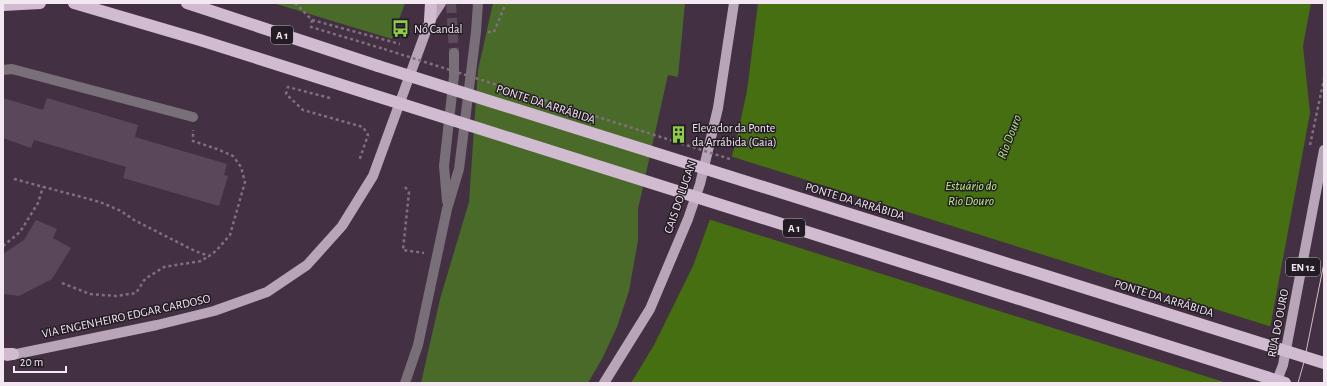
<svg xmlns="http://www.w3.org/2000/svg" width="1327" height="386" font-family="'Alegreya Sans',sans-serif">
  <style>
    .green { fill: #496a28 }
    .water { fill: #456f11 }
    .pier { fill: #433042 }
    .building { fill: #5b475a }
    .lines { fill: none; stroke-linecap: round; stroke-linejoin: round }
    .minor-tunnel { stroke: #5d4b5c; stroke-width: 10; stroke-dasharray: 10 5; stroke-linecap: butt }
    .path { stroke: #806f7f; stroke-width: 2.5; stroke-dasharray: 3 3; stroke-linecap: butt }
    .minor { stroke: #796f78; stroke-width: 10 }
    .major { stroke: #b8a5b8; stroke-width: 10 }
    .highway { stroke: #d1bbd1; stroke-width: 12 }
    .tram { stroke: #cbbeca; stroke-width: 1 }
    .path-bridge { stroke: #806f7f; stroke-width: 2.5; stroke-dasharray: 3 3; stroke-linecap: butt }
    .highway-bridge { stroke: #d1bbd1; stroke-width: 12 }
    .labels { text-anchor: middle; dominant-baseline: central; stroke-width: 3; stroke-linejoin: round; paint-order: stroke }
    .shield { fill: #241c24; stroke: #b5aab4; stroke-width: 1 }
    .shield-label { font-size: 11px; font-weight: bold; fill: #f3e7f2 }
    .poi-label { font-size: 12px; fill: #f3e7f2; stroke: #241c24; text-anchor: start }
    .street-label { font-size: 12px; fill: #f3e7f2; stroke: #241c24 }
    .water-label { font-size: 13px; font-style: italic; fill: #b5f17f; stroke: #241c24 }
  </style>
  <rect width="100%" height="100%" fill="#433042"/>
  <!-- green -->
  <path class="green" d="M273 3H405L392 39Z
    M493 3H685L678 77 668 75 638 209V241L629 291 617 327 603 357 588 383H421L440 299 469 202 478 70Z"/>
  <!-- water -->
  <path class="water" d="M758 3H1311L1303 46 1310 113 1271 323 1251 383H631L654 345 693 266 721 189 735 146 747 91Z"/>
  <!-- pier -->
  <path class="pier" d="M730 156 1272 327 1253 383H1227L708 219Z"/>
  <!-- building -->
  <path class="building" d="M3 98 43 110 47 98 138 125 135 137 227 164 224 175 228 176 219 206 123 178 126 167 34 140 31 148 3 138Z
    M36 220 57 229 53 238 71 248 52 279 19 296 3 294V254L24 240Z"/>
  <g class="lines">
    <!-- minor-tunnel -->
    <path class="minor-tunnel" d="M451 3 454 53"/>
    <!-- path -->
    <path class="path" d="M295 3 312 20 311 27 384 49
      M312 20 400 44
      M488 32H494L506 3
      M330 98 288 87 286 94 303 110 363 127 368 135 359 161
      M1310 145 1324 79
      M14 179 100 202 121 211 134 220 195 251 209 256 216 251 230 235 245 182 241 167 233 156 217 149 193 141V130
      M405 187 409 192 403 250 424 253
      M3 246 20 232 38 203 43 187
      M62 283 90 294 116 296 136 293 145 279 164 267 201 261 209 256
      M1273 331 1276 321"/>
    <!-- minor -->
    <path class="minor" d="M3 70 12 69 193 117
      M447 201 444 166 454 76V53
      M405 383 418 345 447 209 459 169 476 32 478 3"/>
    <!-- major -->
    <path class="major" d="M7 356 157 325 214 311 267 292 307 265 342 226 373 176 430 20 441 3
      M604 383 650 309 688 219 700 184 718 108 734 3
      M1276 383 1283 365 1324 150"/>
    <!-- highway -->
    <path class="highway" d="M74 3 200 40 370 94
      M187 3 378 66
      M3 5 40 3
      M430 20 431 3
      M3 354H13"/>
    <!-- tram -->
    <path class="tram" d="M1298 383 1304 362 1324 263"/>
    <!-- path-bridge -->
    <path class="path-bridge" d="M384 49 730 159"/>
    <!-- highway-bridge -->
    <path class="highway-bridge" d="M378 66 1324 363
      M370 94 1285 383"/>
  </g>
  <!-- icons -->
  <defs>
    <symbol id="bus-bare" viewBox="-9 -9 18 18"><path d="M-5-6H5V4H4V6H2V4H-2V6H-4V4H-5ZM-3.5-4V0h7V-4ZM-3.5 1.2v1.5H-2V1.2ZM2 1.2v1.5H3.5V1.2Z" fill="#8bce46" stroke="#241c24" stroke-width="2.5" paint-order="stroke"/></symbol>
    <symbol id="building-bare" viewBox="-9 -9 18 18"><path d="M-4-6H4V6H1V3H-1V6H-4ZM-2.5-4.3h1.7v1.8h-1.7ZM.8-4.3h1.7v1.8H.8ZM-2.5-1h1.7V.8h-1.7ZM.8-1h1.7V.8H.8Z" fill="#8bce46" stroke="#241c24" stroke-width="2.5" paint-order="stroke"/></symbol>
  </defs>
  <g fill-rule="evenodd">
    <use href="#bus-bare" x="388" y="16" width="25" height="25"/>
    <use href="#building-bare" x="666" y="122" width="25" height="25"/>
  </g>
  <g class="labels">
    <!-- shield labels -->
    <g class="shield">
      <rect x="271" y="26" width="22" height="18" rx="3"/>
      <rect x="783" y="219" width="22" height="18" rx="3"/>
      <rect x="1286" y="258" width="34" height="18" rx="3"/>
    </g>
    <g class="shield-label">
      <text x="282" y="35">A 1</text>
      <text x="794" y="228">A 1</text>
      <text x="1303" y="267">EN 12</text>
    </g>
    <!-- poi labels -->
    <g class="poi-label">
      <text x="414" y="29">Nó Candal</text>
      <text x="692" y="128">Elevador da Ponte<tspan x="692" dy="14">da Arrábida (Gaia)</tspan></text>
    </g>
    <!-- street labels -->
    <g class="street-label">
      <text transform="translate(546 104) rotate(18)">PONTE DA ARRÁBIDA</text>
      <text transform="translate(680 197) rotate(-71)">CAIS DO LUGAN</text>
      <text transform="translate(855 201) rotate(17)">PONTE DA ARRÁBIDA</text>
      <text transform="translate(1164 298) rotate(17)">PONTE DA ARRÁBIDA</text>
      <text transform="translate(126 316) rotate(-12)">VIA ENGENHEIRO EDGAR CARDOSO</text>
      <text transform="translate(1278 323) rotate(-79)">RUA DO OURO</text>
    </g>
    <!-- water labels -->
    <g class="water-label">
      <text transform="translate(1010 137) rotate(-69)">Rio Douro</text>
      <text x="971" y="186">Estuário do<tspan x="971" dy="15">Rio Douro</tspan></text>
    </g>
  </g>
  <!-- border -->
  <rect width="1327" height="386" fill="none" stroke="#f3e7f2" stroke-width="8"/>
  <!-- scale -->
  <path d="M14 366v6h52v-6" fill="none" stroke="#f3e7f2" stroke-width="2"/>
  <text x="20" y="366" font-size="12" fill="#f3e7f2" stroke="#241c24" stroke-width="3" paint-order="stroke">20 m</text>
</svg>
